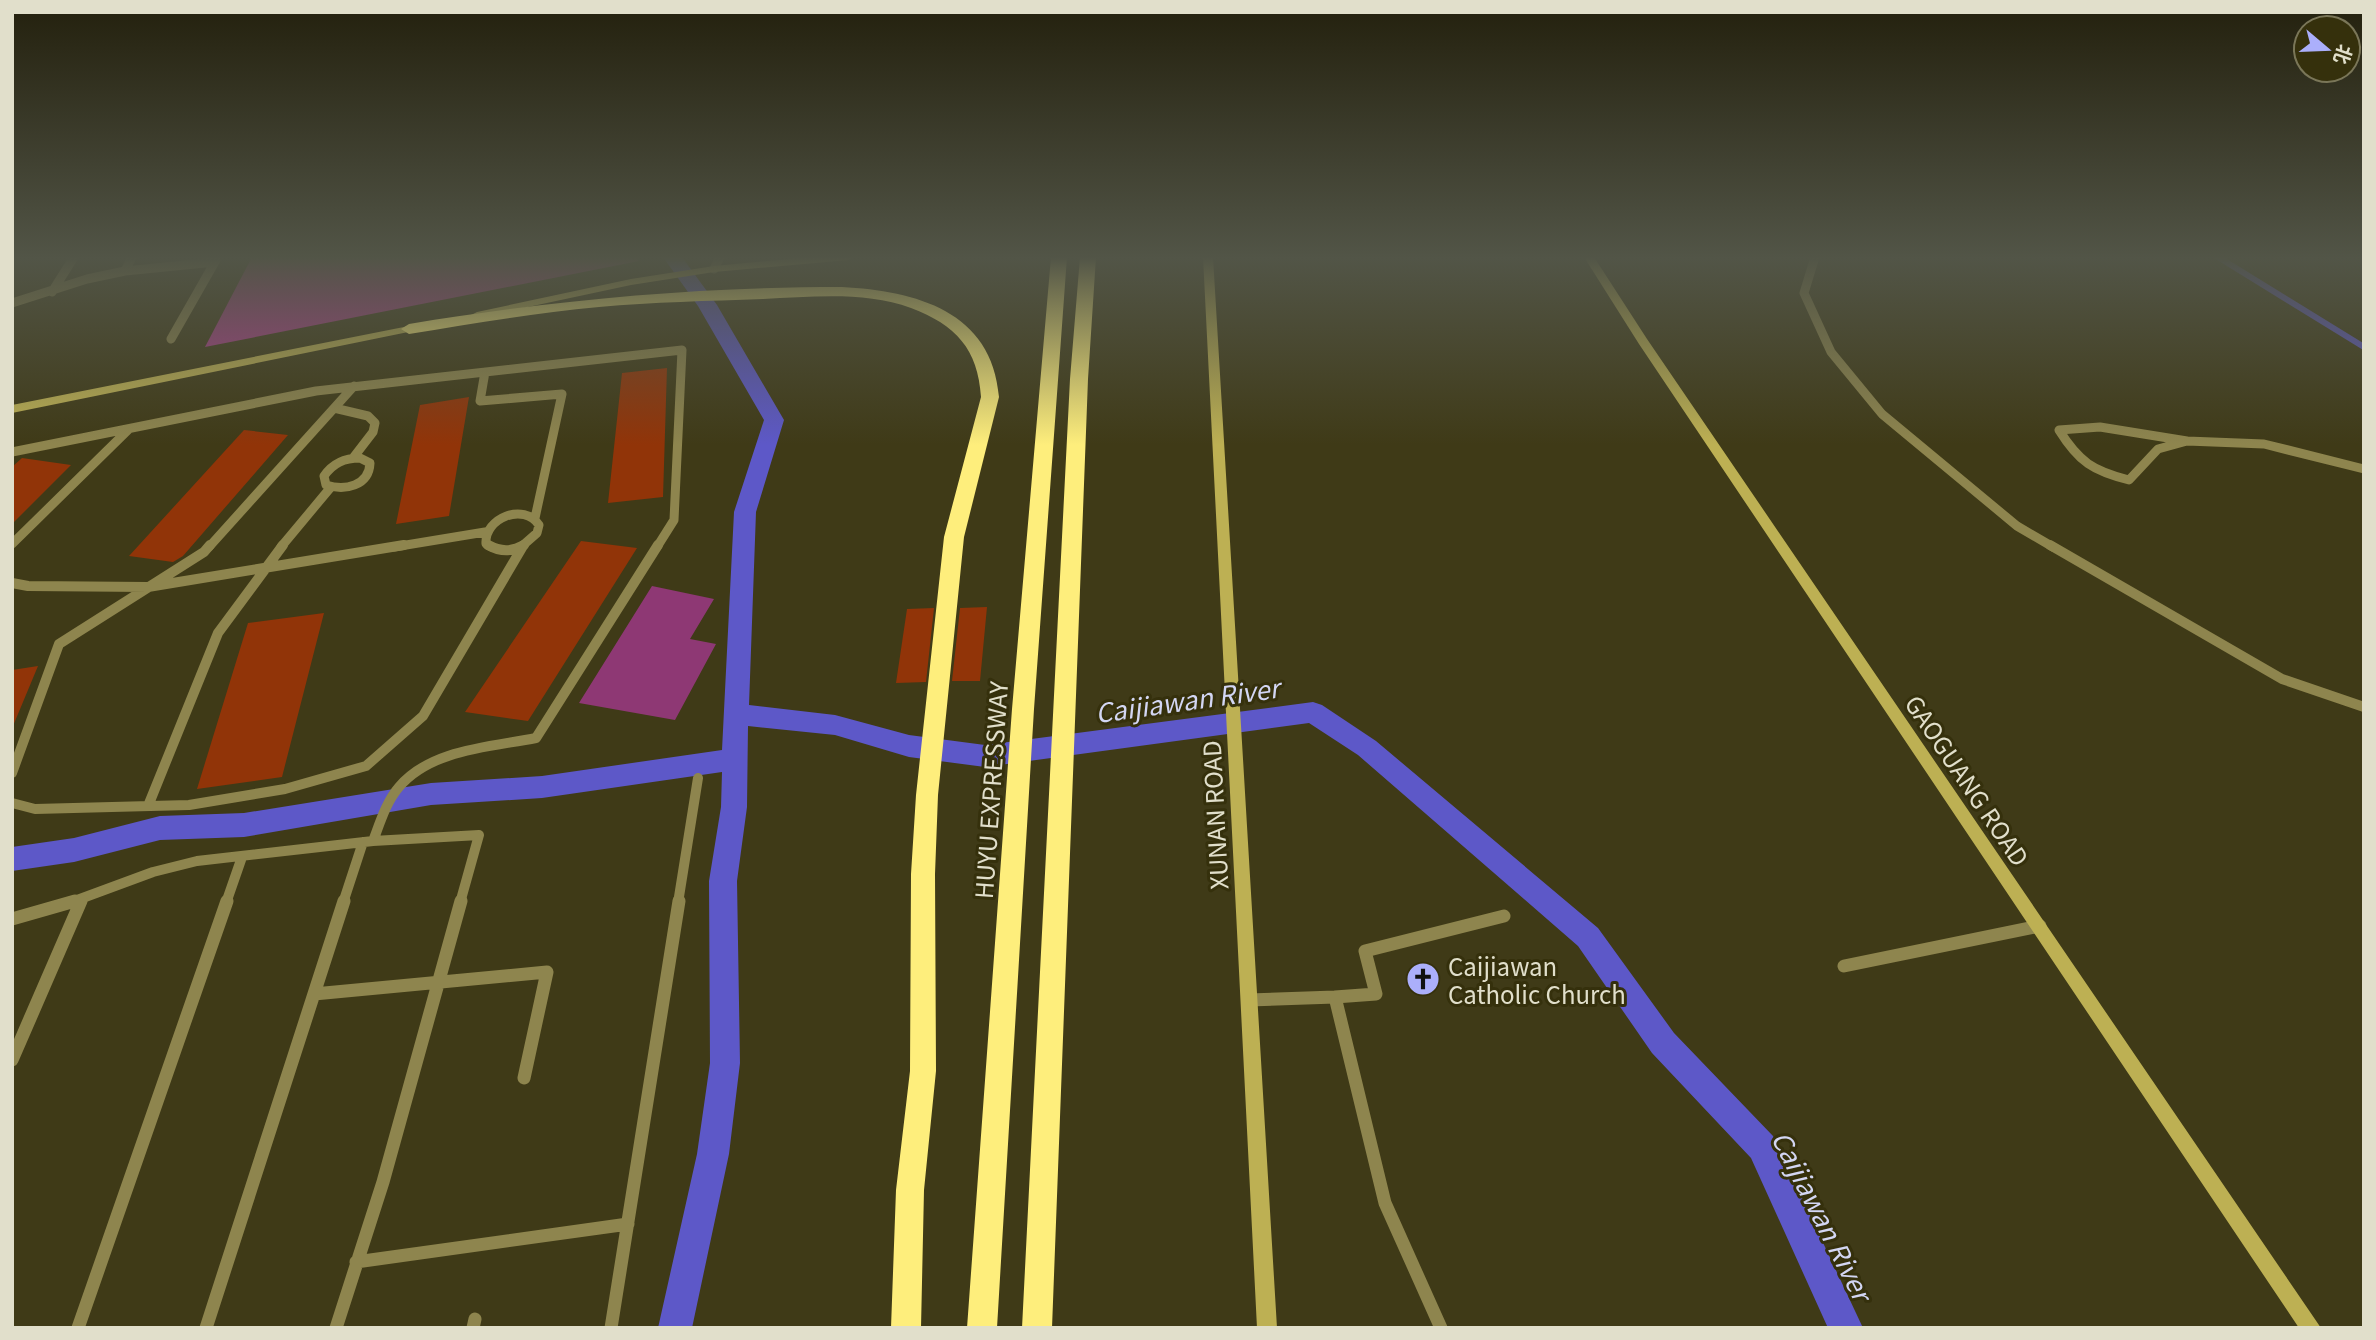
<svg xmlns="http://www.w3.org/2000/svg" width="2376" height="1340" font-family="Georgia,'Noto Sans SC',serif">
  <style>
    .green { fill: #8e3874 }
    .forest { fill: #ad3e8d }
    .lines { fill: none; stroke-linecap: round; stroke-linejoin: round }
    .stream { stroke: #5d58c8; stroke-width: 6 }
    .canal { fill: #5d58c8; fill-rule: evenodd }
    .building { fill: #913408 }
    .lane-far2 { stroke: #8e854e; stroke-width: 9 }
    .lane-far1 { stroke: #8e854e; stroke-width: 10 }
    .lane { stroke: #8e854e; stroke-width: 13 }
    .secondary { fill: #bdb053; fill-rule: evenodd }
    .highway { fill: #feee7c; fill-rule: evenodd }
    .labels { text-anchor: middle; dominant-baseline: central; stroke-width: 6; stroke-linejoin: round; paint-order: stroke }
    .street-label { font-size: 24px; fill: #e1dfcb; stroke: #35300c }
    .poi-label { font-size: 24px; fill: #e1dfcb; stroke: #35300c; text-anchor: start }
    .water-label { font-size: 26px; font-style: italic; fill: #d3d6f3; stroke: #35300c }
  </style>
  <rect width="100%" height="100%" fill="#3f3a17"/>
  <!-- green -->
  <path class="green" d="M652 586 714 599 690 639 716 644 675 720 579 703Z"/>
  <!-- forest -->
  <path class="forest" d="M252 257H637L639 261 205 347Z"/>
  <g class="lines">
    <!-- stream -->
    <path class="stream" d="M2218 257 2364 347"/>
    <!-- canal -->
    <path class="canal" d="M663 257H682L717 305 784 420 756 512 749 705 835 715 909 735 985 745 1313 702 1322 705 1376 741 1598 928 1674 1033 1773 1136 1863 1328H1828L1751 1158 1652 1053 1578 946 1358 755 1309 723 985 767 909 757 835 735 748 726 747 807 737 881 740 1063 729 1154 692 1328H658L697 1154 710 1063 709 881 721 807 722 772 542 798 431 805 244 837 160 840 74 862 12 871V847L74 838 160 816 244 813 431 783 542 776 722 750 734 512 764 420 698 306Z"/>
  </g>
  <!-- building -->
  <path class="building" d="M667 368 663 497 608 503 622 373Z
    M469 397 449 516 396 524 420 405Z
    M244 430 288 435 183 556 173 562 129 556Z
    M22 458 71 465 12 524V467Z
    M581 541 637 548 528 721 465 712Z
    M987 607 980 681H952L960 608Z
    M934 608 926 682 896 683 907 609Z
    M324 613 282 777 197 789 248 623Z
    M38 666 13 726H12V670Z"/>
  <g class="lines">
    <!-- lane-far2 -->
    <path class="lane-far2" d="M1815 257 1804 293 1831 352 1882 414 2017 526 2053 547
      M714 269 720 257
      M125 271 132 257
      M52 292 74 257
      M12 303 87 279 125 271 215 262
      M171 339 216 260
      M485 372 480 401 562 394 535 518
      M334 408 368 416 375 423 373 432 353 458
      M2100 427 2187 441 2158 449 2129 480C2093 471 2079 462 2059 430Z
      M2187 441 2264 444 2364 469
      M12 452 316 391 682 350 674 520 657 547
      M360 458 370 463C369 486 345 491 326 485L324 476C333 463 344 458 360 458Z
      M12 544 128 430
      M209 547 354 386
      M281 547 331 487
      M394 547 485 532
      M491 547 486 544C484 518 524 502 539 525L537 533 521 547"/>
    <!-- lane-far1 -->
    <path class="lane-far1" d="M488 545C501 552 511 552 524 545
      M2050 545 2282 679 2364 707
      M12 583 28 586 148 587 404 545
      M12 773 59 644 204 552 210 545
      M12 803 35 809 189 805 285 789 366 766 423 716 523 546
      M148 806 218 633 283 545
      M373 841C380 823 386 802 399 787 431 749 491 747 536 738L658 545
      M69 903 153 872 197 861 373 841 479 835 460 903
      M80 903 82 899
      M226 903 242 857
      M343 903 363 842
      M678 903 698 778"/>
    <!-- lane -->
    <path class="lane" d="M12 919 75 901
      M1844 966 2040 926
      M314 994 547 972 524 1078
      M1335 997 1376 994 1365 951 1504 916
      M1249 1000 1335 997 1385 1203 1441 1328
      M12 1060 81 901
      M356 1262 628 1224
      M78 1328 227 901
      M206 1328 344 901
      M336 1328 383 1182 461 901
      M473 1328 475 1319
      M611 1328 679 901"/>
    <!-- secondary -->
    <path class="secondary" d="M810 257H854L849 260 714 272 631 285 477 318 471 315 477 312 631 279 714 266Z
      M1203 257H1213L1277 1328H1257Z
      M1584 257H1594L1647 339 2321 1328H2299L1639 344Z
      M419 324 423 325V329L12 413V405Z"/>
    <!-- highway -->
    <path class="highway" d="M1051 257H1067L1034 709 997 1328H967L1012 709Z
      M1080 257H1096L1088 379 1052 1328H1022L1070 379Z
      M842 287C916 291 992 311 999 397L964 537 938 795 935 874 936 1071 924 1190 921 1328H891L896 1190 910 1071 911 874 916 795 944 537 981 397C978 349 956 325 911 308 865 291 812 297 763 299 708 301 653 302 599 307 535 313 472 324 409 334L401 329 409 324C555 300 694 287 842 287Z"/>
  </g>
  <!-- sky -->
  <linearGradient id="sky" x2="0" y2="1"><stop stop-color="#23200d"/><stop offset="0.58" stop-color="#525547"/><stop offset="1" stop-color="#525547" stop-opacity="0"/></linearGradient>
  <rect width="2376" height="445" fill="url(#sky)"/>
  <!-- icons -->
  <defs>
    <symbol id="church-disc" viewBox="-11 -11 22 22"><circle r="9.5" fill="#abaffb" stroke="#35300c"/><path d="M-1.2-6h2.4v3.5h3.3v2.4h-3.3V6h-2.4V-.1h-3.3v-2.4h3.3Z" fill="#111"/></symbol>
  </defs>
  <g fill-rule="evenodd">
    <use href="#church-disc" x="1404" y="960" width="38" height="38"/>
  </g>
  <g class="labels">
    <!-- street labels -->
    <g class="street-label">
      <text transform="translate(1968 780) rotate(56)">GAOGUANG ROAD</text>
      <text transform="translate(990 790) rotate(-86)">HUYU EXPRESSWAY</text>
      <text transform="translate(1214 815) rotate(-93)">XUNAN ROAD</text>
    </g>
    <!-- poi labels -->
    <g class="poi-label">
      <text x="1448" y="965">Caijiawan<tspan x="1448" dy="28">Catholic Church</tspan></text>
    </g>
    <!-- water labels -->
    <g class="water-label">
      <text transform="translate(1187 699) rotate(-8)">Caijiawan River</text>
      <text transform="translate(1823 1215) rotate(63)">Caijiawan River</text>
    </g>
  </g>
  <!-- border -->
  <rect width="2376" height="1340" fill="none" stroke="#e1dfcb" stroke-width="28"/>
  <!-- north arrow -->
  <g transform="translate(2327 49) rotate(109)"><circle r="33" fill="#35300c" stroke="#7a7658" stroke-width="2"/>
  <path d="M0-5L12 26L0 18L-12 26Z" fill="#abaffb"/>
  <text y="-10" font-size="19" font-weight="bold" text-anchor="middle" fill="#e1dfcb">北</text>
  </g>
</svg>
